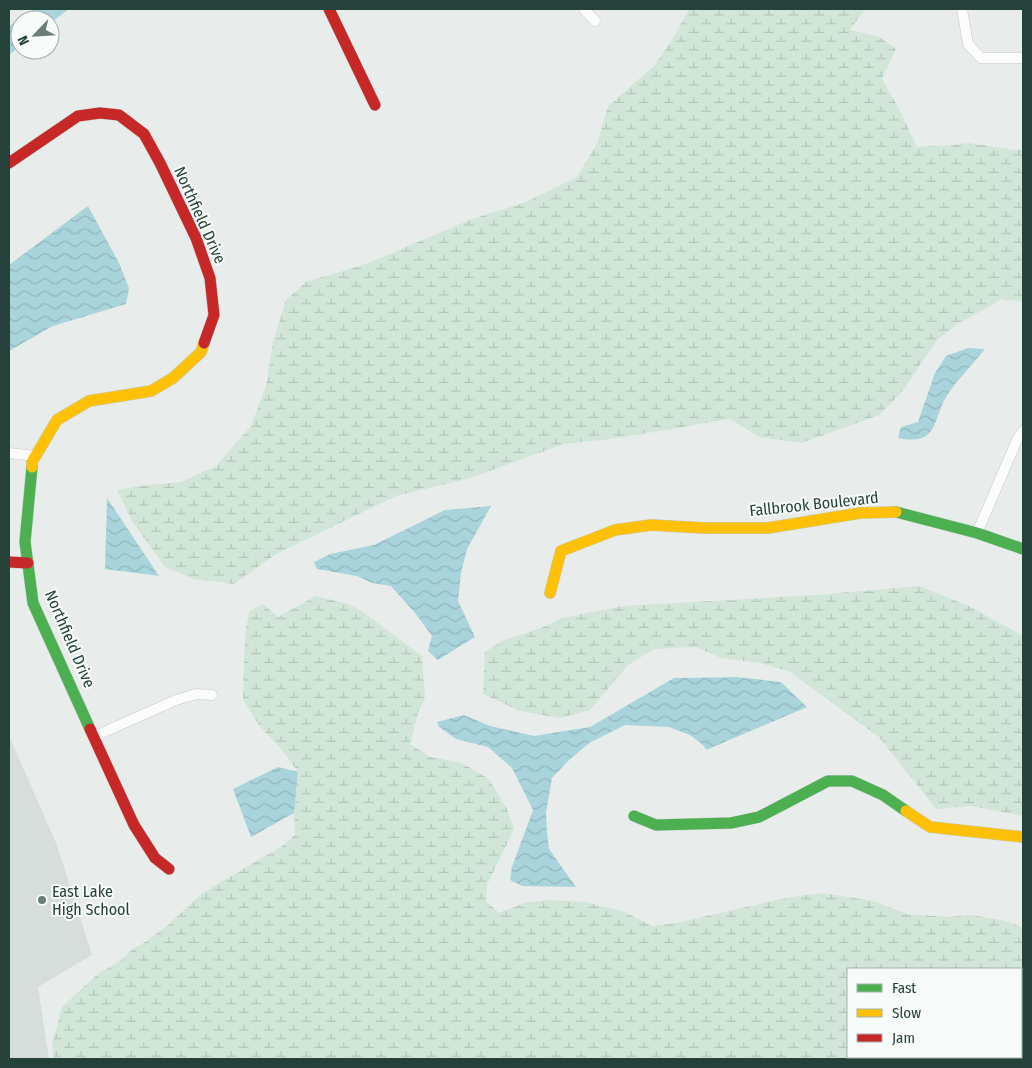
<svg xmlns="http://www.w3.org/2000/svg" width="1032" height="1068" font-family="'Fira Sans Condensed',sans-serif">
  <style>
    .built { fill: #d6dedb }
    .wetland { fill: url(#wetland-marsh); fill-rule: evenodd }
    .water { fill: url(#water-waves) }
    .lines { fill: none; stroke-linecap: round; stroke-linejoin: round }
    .street-casing { stroke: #c5cac8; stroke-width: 11 }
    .fast-casing { stroke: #c3cbc8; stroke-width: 12 }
    .slow-casing { stroke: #c3cbc8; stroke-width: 12 }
    .jam-casing { stroke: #c3cbc8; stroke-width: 12 }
    .street { stroke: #fcfcfc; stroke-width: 10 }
    .fast { stroke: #4caf50; stroke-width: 11 }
    .slow { stroke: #ffc107; stroke-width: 11 }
    .jam { stroke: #c62828; stroke-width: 11 }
    .poi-dot { fill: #697e78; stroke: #f7fbf9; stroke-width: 2 }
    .labels { text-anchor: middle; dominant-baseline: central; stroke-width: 4; stroke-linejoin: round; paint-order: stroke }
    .street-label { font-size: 16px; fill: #24423a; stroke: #f7fbf9 }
    .poi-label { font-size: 16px; fill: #24423a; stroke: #f7fbf9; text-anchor: start }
  </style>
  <defs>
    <pattern id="wetland-marsh" width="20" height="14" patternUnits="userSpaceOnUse" patternTransform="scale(1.25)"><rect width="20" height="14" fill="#d1e6d8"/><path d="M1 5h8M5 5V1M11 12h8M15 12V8" fill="none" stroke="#b3c6ba"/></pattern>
    <pattern id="water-waves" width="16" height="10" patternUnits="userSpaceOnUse" patternTransform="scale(1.25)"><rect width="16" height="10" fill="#a9d4db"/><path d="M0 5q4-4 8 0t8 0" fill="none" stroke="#91b7bd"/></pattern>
  </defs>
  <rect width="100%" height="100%" fill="#e8edeb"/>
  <!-- built -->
  <path class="built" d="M9 736 57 845 92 955 38 987 49 1059H9Z"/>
  <!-- wetland -->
  <path class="wetland" d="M689 9H865L850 30 879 37 896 49 882 79 899 109 917 147 943 146 969 143 1015 150 1023 149V302L1002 299 958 324 937 340 902 392 879 415 802 443 759 437 730 419 618 438 564 444 467 479 396 496 276 554 234 584 194 579 165 567 132 521 117 490 138 486 181 482 216 466 251 426 266 386 273 342 286 300 306 282 366 264 472 219 526 202 577 177 597 144 608 106 654 66 672 40Z
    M919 586 969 606 1023 636V816L972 806 936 809 879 737 790 672 760 663 721 658 696 647 654 649 628 665 590 710 560 718 520 711 483 694 485 652 502 641 541 628 562 618 622 606 816 595Z
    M316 596 348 604 360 610 422 656 425 699 419 710 410 744 431 757 462 763 489 779 507 809 514 829 487 885 486 901 499 913 524 903 548 900 586 902 625 912 652 926 676 923 791 897 823 893 873 901 907 914 949 917 971 915 1007 921 1023 928V1059H54L52 1045 62 1007 98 974 120 961 134 948 145 942 168 925 199 896 212 887 281 847 295 835 294 809 298 772 282 750 258 724 243 699 245 636 249 611 263 604 278 617ZM848 969H1021V1057H848Z"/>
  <!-- water -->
  <path class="water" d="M34 9H69L50 23V20H20V46L9 55V26Z
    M88 206 119 263 129 288 126 304 53 326 9 351V265Z
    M968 348 985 349C974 363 955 382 946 397 932 422 938 446 898 438L901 427 918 422 935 373 946 356Z
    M107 498 159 576 105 569Z
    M491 506 467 549 461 573 458 601 475 637 438 660 428 651 432 636 415 613 391 586 372 583 357 576 317 569 314 562 330 554 374 545 445 510Z
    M736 677 781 682 807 707 706 750 704 746 690 735 669 727 625 725 589 743 567 762 552 778 546 813 547 833 549 849 576 887 522 886 510 880 512 867 533 810 512 768 488 747 456 739 439 727 437 722 464 715 490 726 534 736 590 727 674 678Z
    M278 767 298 772 294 813 251 837 233 789Z"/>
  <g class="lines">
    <defs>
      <path id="street" d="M584 9 595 21
        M962 9 968 44 981 58H1023
        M9 453 35 456
        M977 533 1017 440 1023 431
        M95 736 176 700 196 694 212 695"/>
      <path id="fast" d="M32 467 25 542 33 603 90 729
        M896 512 977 533 1023 549
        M634 816 656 825 731 823 759 817 828 781H852L883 795 906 811"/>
      <path id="slow" d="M32 467V462L57 420 89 401 151 391 173 378 201 352 204 343
        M550 593 561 551 615 530 651 525 704 528H768L860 513 896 512
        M906 811 930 827 1023 837"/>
      <path id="jam" d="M329 9 375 105
        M9 163 78 116 100 113 119 115 144 134 160 163 196 238 210 278 214 315 204 343
        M9 562 28 563
        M90 729 134 825 155 858 169 869"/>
    </defs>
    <!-- street casing -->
    <use href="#street" class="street-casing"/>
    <!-- fast casing -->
    <use href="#fast" class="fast-casing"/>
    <!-- slow casing -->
    <use href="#slow" class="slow-casing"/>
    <!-- jam casing -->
    <use href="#jam" class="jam-casing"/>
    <!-- street -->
    <use href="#street" class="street"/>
    <!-- fast -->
    <use href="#fast" class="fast"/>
    <!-- slow -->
    <use href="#slow" class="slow"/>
    <!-- jam -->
    <use href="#jam" class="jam"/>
  </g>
  <!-- markers -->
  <circle class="poi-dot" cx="42" cy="900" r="5"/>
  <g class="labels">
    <!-- street labels -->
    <g class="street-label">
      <text transform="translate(200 215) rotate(66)">Northfield Drive</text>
      <text transform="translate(814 504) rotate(-6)">Fallbrook Boulevard</text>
      <text transform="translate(70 639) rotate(67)">Northfield Drive</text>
    </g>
    <!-- poi labels -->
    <g class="poi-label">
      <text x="52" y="891">East Lake<tspan x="52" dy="18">High School</tspan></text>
    </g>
  </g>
  <!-- border -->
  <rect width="1032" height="1068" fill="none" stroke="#24423a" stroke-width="20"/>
  <!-- legend -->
  <rect x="847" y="968" width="175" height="90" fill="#f7fbf9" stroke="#a3b1ad"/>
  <rect x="857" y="984" width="25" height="8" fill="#4caf50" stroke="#a3b1ad"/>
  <text x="892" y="993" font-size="15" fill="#24423a">Fast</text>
  <rect x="857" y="1009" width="25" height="8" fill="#ffc107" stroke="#a3b1ad"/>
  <text x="892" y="1018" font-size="15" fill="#24423a">Slow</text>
  <rect x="857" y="1034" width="25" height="8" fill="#c62828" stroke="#a3b1ad"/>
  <text x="892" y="1043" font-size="15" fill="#24423a">Jam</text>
  <!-- north arrow -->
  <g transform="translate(35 35) rotate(245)"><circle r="24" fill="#f7fbf9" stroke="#a3b1ad"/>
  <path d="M0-4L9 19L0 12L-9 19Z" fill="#697e78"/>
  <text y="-8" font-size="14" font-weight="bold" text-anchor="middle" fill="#24423a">N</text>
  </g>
</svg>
